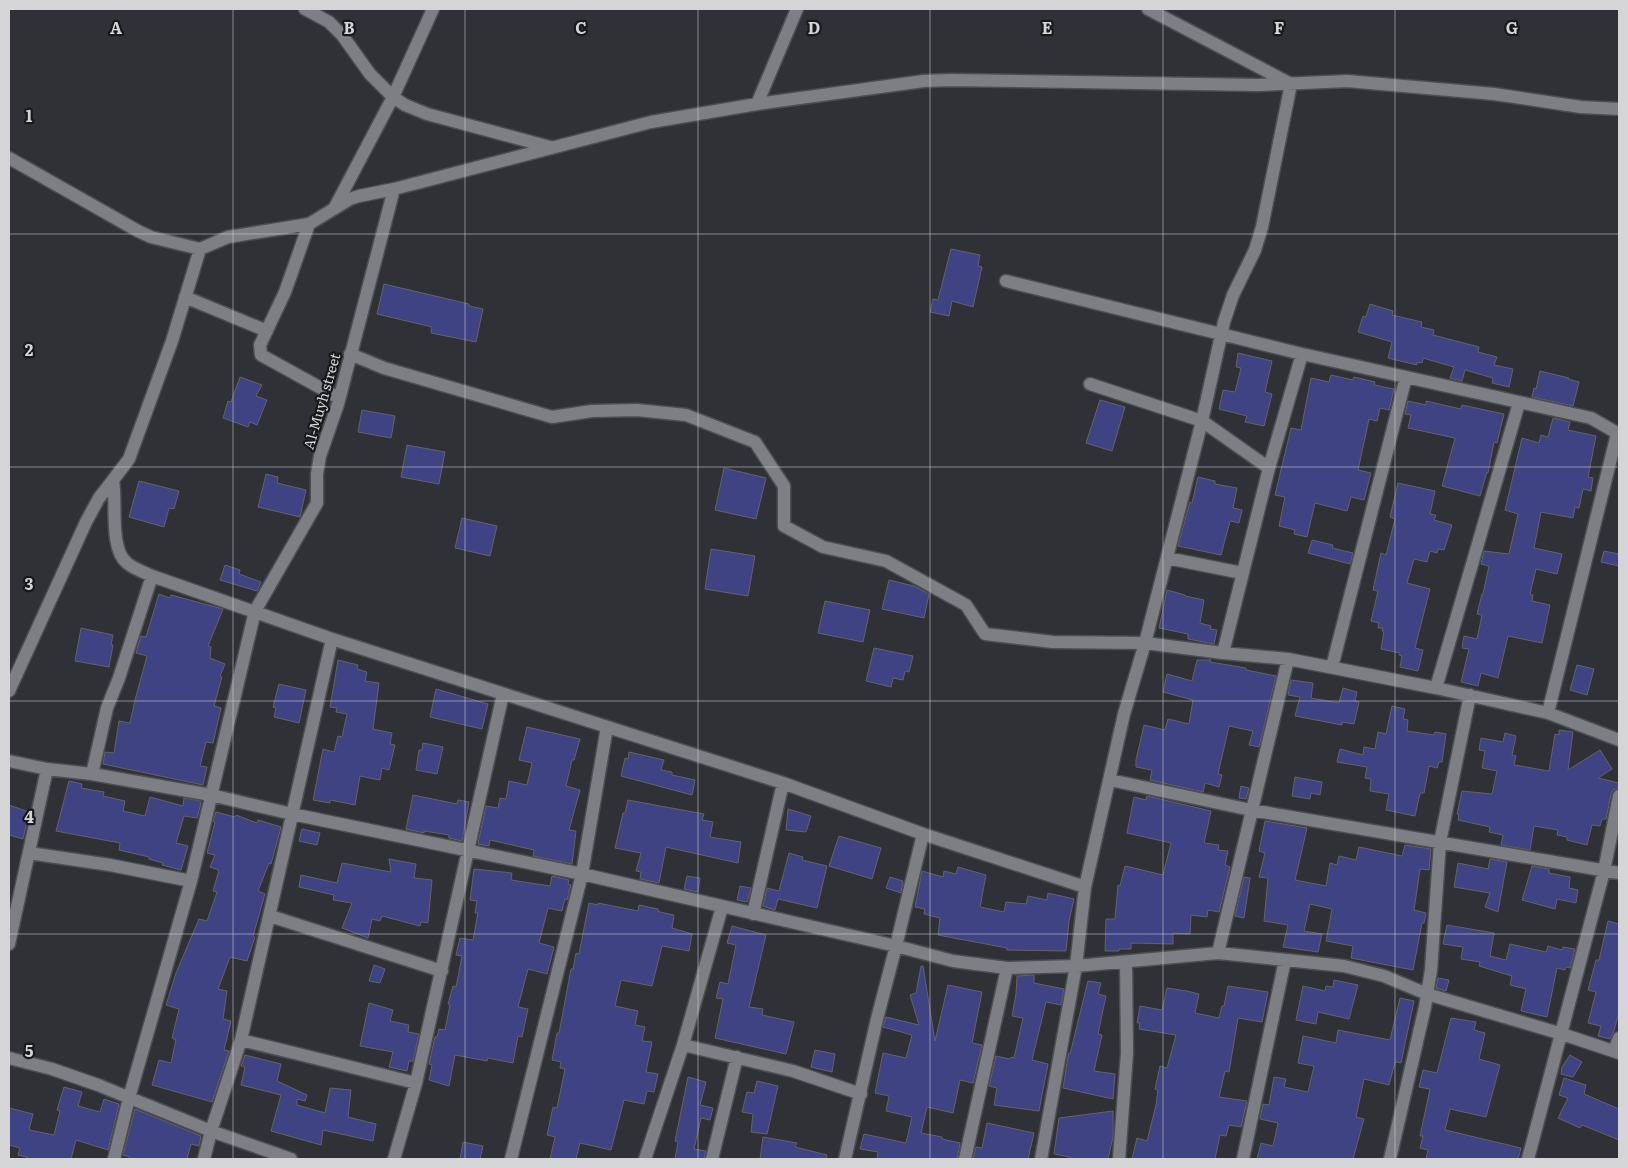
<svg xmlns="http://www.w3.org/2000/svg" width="1628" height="1168" font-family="Literata,serif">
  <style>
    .building { fill: #404383; stroke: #626369 }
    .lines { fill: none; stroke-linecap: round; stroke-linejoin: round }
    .minor-casing { stroke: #4d4e51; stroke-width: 15 }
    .minor { stroke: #7e7f85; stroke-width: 12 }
    .grid { fill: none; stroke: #d5d5d8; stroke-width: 1; stroke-opacity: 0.55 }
    .labels { text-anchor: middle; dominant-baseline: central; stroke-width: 4.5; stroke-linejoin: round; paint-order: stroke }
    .street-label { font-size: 14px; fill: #d5d5d8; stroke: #18191b }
    .grid-label { font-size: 16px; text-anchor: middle; font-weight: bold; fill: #d5d5d8; stroke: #18191b; stroke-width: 4.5; stroke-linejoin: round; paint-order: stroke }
  </style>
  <rect width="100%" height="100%" fill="#303136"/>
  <!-- building -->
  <path class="building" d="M951 249 980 255 978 266 982 267 973 307 952 301 949 316 930 312 933 299 938 300Z
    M384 284 469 304V306L483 309 476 342 431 333 432 327 377 314Z
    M1370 304 1393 311 1392 315 1422 322 1421 327 1434 330 1433 335 1479 347 1478 352 1497 357 1494 365 1513 369 1509 387 1492 383 1493 378 1465 370 1462 381 1450 378 1454 367 1423 358 1422 363 1417 362V365L1388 358 1392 342 1358 332 1363 316 1366 317Z
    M1238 353 1272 361 1265 392 1272 394 1264 426 1245 422 1247 416 1219 409 1223 390 1235 392 1241 368 1236 367Z
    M1540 371 1569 378 1568 379 1579 382 1573 406 1532 397 1534 388 1536 389Z
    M1331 375 1353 380 1354 377 1375 382 1374 385 1394 389 1389 410 1380 408 1377 421 1369 419 1358 470 1371 473 1364 500 1351 497 1347 511 1315 503 1307 537 1294 534 1295 530 1279 526 1285 497 1275 495 1291 428 1301 430 1311 378 1329 382Z
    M240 377 262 385 256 396 267 400 257 425 250 422 248 427 223 418 228 401 231 402Z
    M1100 400 1125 407 1112 451 1086 443Z
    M1408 401 1426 405V401L1461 409 1462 405 1504 414 1497 443 1494 442 1488 473 1487 472 1480 496 1442 486 1455 438 1408 428 1411 415 1405 414Z
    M362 410 395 416 391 438 358 432Z
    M1553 418 1570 422 1568 430 1596 436 1588 477 1593 478 1591 491 1583 489 1579 508 1575 507 1573 518 1541 512 1534 548 1562 554 1557 574 1536 569 1530 594 1533 595 1532 601 1550 605 1542 643 1508 636 1498 678 1481 673 1478 686 1461 682 1469 649 1462 648 1464 636 1477 639 1482 615 1477 614 1482 594H1483L1489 566 1481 564 1484 551 1509 554 1518 514 1505 510 1522 438 1539 443 1541 435 1548 437Z
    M407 445 445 452 439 484 401 477Z
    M724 468 766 478 756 519 715 510Z
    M266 474 278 477 277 483 306 490 300 517 258 507Z
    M1198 477 1215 481V484L1237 488 1233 508 1242 510 1239 523 1230 521 1221 555 1178 546 1190 502 1192 503Z
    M139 481 179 491 174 509 169 508 164 527 129 517Z
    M1398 483 1435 491 1430 514 1436 515 1434 520 1452 525 1444 550 1438 549 1437 553 1430 551 1427 562 1414 559 1407 583 1430 589 1415 648 1423 650 1418 671 1400 667 1402 656 1399 655 1400 653 1381 649 1384 631H1382L1383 628H1378L1379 623 1371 621 1378 591 1373 590 1381 553 1386 555 1395 519 1390 517Z
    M462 518 497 526 490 556 455 548Z
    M1312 540 1333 545 1332 548 1353 553 1350 564 1308 553Z
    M711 549 755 556 748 596 705 589Z
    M1604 551 1619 554V566L1601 562Z
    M225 565 240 570 239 574 261 582 257 591 220 580Z
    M889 580 914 586 929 594 924 618 882 609Z
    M1167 590 1185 595V596L1204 600 1200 623 1211 626 1210 629 1217 630 1214 644 1188 639V634L1159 628Z
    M159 594 170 598 171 595 223 609 208 646 211 647 210 658 225 664 220 676 222 677 214 706 221 708 213 743 206 742 200 766 207 767 203 785 103 764 105 752 114 753 119 721 130 723 135 700 147 656 136 653 141 636 146 637Z
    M825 601 870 610 863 642 818 633Z
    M81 628 113 635 111 645H113L109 667 75 661Z
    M874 648 913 656 909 672 905 671 903 680 893 678 891 687 866 681Z
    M338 660 358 665 357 669 367 672 365 681 379 683 373 729 392 733 390 744 395 745 389 770 382 768 380 780 360 776 355 805 330 800V803L313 800 323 749 334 752 338 736 342 737 347 714 336 712 337 708 330 707Z
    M1197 660H1211L1210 662 1246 668V670L1276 676 1259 747 1249 745 1253 731 1229 726 1218 774 1222 775 1219 787 1205 783 1203 792 1150 780 1152 770 1136 767V760L1144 725 1165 730 1168 719 1189 724 1193 700 1163 692 1167 674 1192 681Z
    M1577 665 1594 669 1587 695 1570 690Z
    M1291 680 1313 683 1311 698 1339 703 1343 688 1357 692 1355 701 1359 702 1354 724 1342 722V725L1295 716 1300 697 1288 695Z
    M279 684 306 690 299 723 274 717 276 708 273 707Z
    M436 689 488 704 482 729 430 717Z
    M1392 706 1405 709 1403 719 1408 720 1407 731 1434 735 1435 732 1446 734 1442 762H1439L1437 768 1429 766 1424 793H1420L1415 816 1386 810 1389 794 1370 791 1371 779 1365 778 1367 767 1337 762 1340 749 1363 755 1364 747 1375 749 1378 732 1386 734Z
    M527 727 580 739 574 760H572L566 786 580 790 569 830 576 831 572 864 533 856 534 850 490 840 489 846 478 844 486 806 498 808 500 798 506 799 509 781 527 785 532 763 519 760Z
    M1559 730 1573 732 1568 770 1600 750 1612 769 1598 778 1619 783 1618 788 1613 790 1611 794 1606 819H1602L1600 826 1592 825 1587 845 1567 840V837L1557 835 1558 830 1534 826 1530 850 1501 845 1503 835 1489 832 1490 827 1458 820 1459 815 1457 814 1462 791 1492 794 1497 771 1482 768 1485 751 1479 750 1481 738 1503 742 1505 733 1516 736 1512 755 1516 756 1514 765 1549 771 1555 734 1559 735Z
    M423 743 443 747 437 774 416 770 419 750H422Z
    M629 752 664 760 661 770 672 772V775L695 780 692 795 621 776 625 758 628 759Z
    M1295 777 1322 782 1320 795 1311 793 1310 799 1292 796Z
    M69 781 82 784 81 788 104 792 103 796 125 801 123 811 145 816 150 797 183 806 184 798 200 801 201 803 197 818 184 816 176 843 188 846 181 870 162 865 163 863 149 859V857L119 850 120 843 56 831Z
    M1241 786 1249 788 1246 799 1239 798Z
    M413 795 457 804 458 800 469 802 462 841 449 838V835L424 831V833L406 829Z
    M1147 796 1211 811 1204 843 1219 845 1218 850 1228 851 1225 865 1230 867 1219 912 1208 910 1207 917 1191 915 1190 934 1173 933V944L1131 943V949H1119V951H1105L1106 919H1115L1118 885 1120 886 1125 866 1163 875 1171 843 1127 833 1134 797 1146 800Z
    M628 800 704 814 702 820 713 822 710 837 741 842 738 863 666 847 659 883 640 879 641 872 636 871 641 853 615 848 623 813H625Z
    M9 805 29 812 23 839 9 835Z
    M788 809 811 816 806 832 786 830Z
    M216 812 235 817 236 815 257 823 258 820 281 827 271 864 269 863 258 891 265 894 253 936 255 937 247 961 230 957 218 989 227 991 223 1019 231 1021 224 1050 229 1051 212 1102 152 1085 159 1060 171 1063 176 1040 172 1038 179 1009 166 1005 176 973 199 919 207 921 217 892 213 891 219 870 210 867 215 855 207 853 215 822 213 821Z
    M1265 821 1307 828 1295 880 1326 886 1330 863 1337 865 1339 856 1356 860 1359 847 1402 856 1405 845 1431 849 1429 870 1420 869 1414 910 1426 913 1424 923H1422L1413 970 1351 958 1353 946 1326 941 1332 909 1310 904 1304 931 1322 934 1318 952 1283 947 1288 925 1264 921 1268 878 1259 877 1265 853 1259 851Z
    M302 829 320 833 317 845 299 841Z
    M839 836 881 848 872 879 829 866Z
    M789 853 803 857 802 860 827 866 817 908 778 899 775 910 763 906 767 888 779 891Z
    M389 859 416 864 414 878 432 880 428 923 421 922 420 926 382 916 380 921 372 919 368 938 342 928 352 903 333 900 334 895 299 887 301 875 337 883 342 863 391 872Z
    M1490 859 1507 862 1498 912 1485 907 1490 893 1454 887 1458 863 1488 869Z
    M1532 866 1549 869V873L1570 877 1569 888 1578 890 1576 903 1557 899 1555 909 1522 900Z
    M958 867 986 875 980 907 1004 912 1006 902 1026 904 1028 896 1047 900 1048 893 1074 899 1069 921 1066 951 1007 950V948L938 935 940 918 924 914 925 909 915 907 922 871 943 877 944 871 956 874Z
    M474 869 512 873 511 880 550 886 552 876 569 880 568 884 571 885 567 900 565 899 562 911 548 908 539 943 554 947 547 974 528 969 518 1007 528 1009 522 1037 518 1036 513 1063 488 1058 487 1061 455 1055 449 1086 429 1080 432 1065 429 1064 435 1037H437L439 1029 445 1030 450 1005 448 1004 453 986 456 987 462 956 456 955 460 938 473 940 478 913H475L477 901 470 900Z
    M687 876 700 878 698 892 684 889Z
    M890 877 903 881 901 893 886 888Z
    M1244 877 1250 878 1244 918 1235 916Z
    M740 886 751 888 747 902 737 900Z
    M589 903 598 905V903L638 911 639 905 658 909V911L660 912 674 915 672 928 692 934 689 951 662 946 652 986 621 980 615 1006 638 1011 635 1025 645 1027 642 1041 652 1042 646 1072 658 1074 654 1092 647 1091 644 1104 624 1100 611 1150 580 1143 576 1159H550L555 1137 547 1135 553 1107 557 1108 565 1069 560 1068 561 1062 552 1060 557 1033H559L571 969H573L576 953 579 954Z
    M1608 921 1619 924V1012L1614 1031 1610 1039 1598 1036 1601 1026 1588 1023 1596 992 1588 990 1596 960H1599Z
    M1447 925 1494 933 1490 956 1506 960 1510 944 1546 952 1548 946 1562 950 1563 947 1575 949 1570 968 1566 967 1565 970 1557 968 1547 1017 1521 1011 1526 989 1510 985 1512 976 1479 966 1480 962 1461 959 1463 947 1443 944Z
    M732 926 766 935 749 1007 763 1009 762 1015 794 1022 786 1054 715 1038 723 999 716 998 720 982 728 984 736 945 727 943Z
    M374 965 385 969 380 983 369 981Z
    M921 966H923L935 1041 948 985 982 992 972 1043 982 1045 973 1083 960 1080 953 1113 927 1107 921 1133 942 1137V1139L960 1143 957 1159H877L878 1152 860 1149 864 1134 906 1143 912 1117 886 1111 889 1096 875 1093 883 1053 906 1058 912 1035 883 1027 886 1017 919 1025 910 995 916 993Z
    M1034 975V983L1064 989 1061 1005 1046 1002 1032 1060 1048 1064 1039 1111 994 1105 997 1088 989 1086 996 1056 1010 1059 1011 1057 1014 1058 1023 1018 1012 1016 1016 994 1017 976Z
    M1438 978 1449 980 1446 991 1436 988Z
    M1334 980 1358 985 1349 1019 1318 1012 1316 1024 1296 1020 1303 986 1325 991 1326 986 1333 987Z
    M1088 981 1101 983 1098 994 1106 996 1098 1034 1102 1035 1094 1071 1115 1074 1113 1099 1063 1088 1068 1057 1069 1053 1070 1054Z
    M1228 986 1268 992 1262 1022 1238 1018 1229 1072 1225 1071 1219 1097 1247 1101 1241 1127 1229 1125 1226 1136 1220 1135 1215 1159H1132L1137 1138 1147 1141 1156 1105 1158 1090 1155 1089 1160 1066 1167 1068 1176 1035 1139 1029 1140 1023H1137L1140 1006 1162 1010 1167 988 1187 991 1199 994 1195 1013 1219 1018 1222 1006H1224Z
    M1400 998 1414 1001 1401 1063 1395 1062 1389 1085 1364 1079 1356 1117 1364 1119 1353 1159H1257L1261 1143 1273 1146 1278 1123 1260 1119 1263 1104 1269 1105 1274 1077 1286 1079 1284 1087 1308 1092 1314 1066 1298 1063 1303 1036 1336 1043 1338 1030 1390 1040Z
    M369 1003 393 1010 390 1021 409 1025 408 1032 419 1034 413 1061H409L407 1071 389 1067 393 1052 360 1046Z
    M1451 1018 1476 1022 1474 1030 1485 1033 1479 1059 1500 1065 1486 1117 1450 1109 1445 1130 1521 1148 1518 1159H1426L1428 1150 1420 1148 1423 1136H1420L1430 1089 1419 1087 1423 1070 1437 1073Z
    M815 1050 835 1054 832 1072 811 1067Z
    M245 1055 281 1064 277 1081 307 1095 305 1101 297 1099V1105L325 1113 330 1088 351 1090 348 1117 376 1124 373 1141 323 1130 321 1145 271 1131 281 1095 241 1085 245 1067 241 1066Z
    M1570 1055 1582 1062 1573 1077 1561 1074 1562 1067Z
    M688 1077 706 1082 700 1105 713 1108 710 1120 701 1118 694 1149 706 1151 704 1159H675L678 1142 675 1141Z
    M1564 1078 1586 1085 1584 1094 1619 1109V1140L1582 1125 1580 1128 1558 1118 1568 1098 1559 1095Z
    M757 1081 778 1086 767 1134 751 1132 753 1114 742 1112 747 1092 754 1093Z
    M64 1087 82 1092 78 1106 100 1112 104 1099 119 1104 108 1150 76 1140 71 1159H27V1157L18 1155 20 1148 9 1145V1108L33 1114 29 1130 54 1135 60 1111 57 1110Z
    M135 1109 201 1136 199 1146 191 1144 187 1159H129L130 1157 123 1155Z
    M1113 1111V1137L1108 1159H1070V1157L1054 1154 1059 1118Z
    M987 1123 1034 1133 1028 1159H973L976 1147 982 1148Z
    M763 1137 797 1143 795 1147 827 1155 826 1159H760Z
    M463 1142 483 1146 480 1159H460Z"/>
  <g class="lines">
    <defs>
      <path id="minor" d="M305 9 329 22 342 35 370 74 393 97 405 105 427 114 550 147
        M1148 9 1291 84
        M757 104 797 9
        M9 158 138 231 151 237 200 249 228 237 309 224 350 199 359 196 394 189 651 122 757 104 924 81 950 80 1258 85 1347 81 1494 94 1581 107 1619 109
        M335 207 393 97 433 9
        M309 224 285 292 260 345 261 355 339 398
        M1006 281 1302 354 1591 418 1619 434
        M185 297 267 331
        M350 354 384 368 552 417 592 411 637 410 686 415 755 442 784 486V526L823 547 886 561 966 605 985 634 1053 642 1145 643 1223 653 1288 659 1436 688 1548 713 1619 740
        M1090 384 1202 421 1269 468
        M1167 558 1242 573
        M152 576 332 639 783 783 923 834 1085 887
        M1223 653 1269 468 1302 354
        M1332 667 1406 377
        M1436 688 1519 403
        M9 691 86 522 99 498 113 480
        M1548 713 1617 434
        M9 761 47 769 92 774 211 795 292 814 582 874 896 946 953 961 1007 968 1076 966 1218 953 1344 966 1384 976 1427 994 1562 1034 1619 1053
        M92 774 107 708 119 678 152 576C144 572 134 569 127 563 109 549 117 502 113 480L129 459 172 341 200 249
        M1110 780 1251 810 1619 873
        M29 853 110 865 191 881
        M753 914 783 783
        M270 916 442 971
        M9 944 47 769
        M1218 953 1288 659
        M241 1040 416 1083
        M683 1045 793 1071 861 1094
        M1614 1051 1619 1038
        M9 1058 52 1069 98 1085 211 1131 291 1159
        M114 1159 129 1098 191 881 255 611 317 503V474L320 456 338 404 394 189
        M204 1159 211 1131 241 1040 332 639
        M394 1159 416 1083 503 694
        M511 1159 582 874 607 727
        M645 1159 683 1045 722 907
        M712 1159 737 1057
        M845 1159 877 1019 896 946 923 834
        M965 1159 1007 968
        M1041 1159 1076 966 1085 887 1124 714 1145 643 1202 421 1224 322 1233 295 1255 250 1262 227 1291 84
        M1119 1159 1127 1053 1126 962
        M1243 1159 1285 960
        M1390 1159 1425 1007 1431 970 1440 842 1470 695
        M1528 1159 1604 871 1619 796"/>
    </defs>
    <!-- minor casing -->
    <use href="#minor" class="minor-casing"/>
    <!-- minor -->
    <use href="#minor" class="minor"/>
  </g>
  <!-- grid -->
  <path class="grid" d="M233 9V1159M465 9V1159M698 9V1159M930 9V1159M1163 9V1159M1395 9V1159M9 234H1619M9 467H1619M9 701H1619M9 934H1619"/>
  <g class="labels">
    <!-- street labels -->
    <g class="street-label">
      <text transform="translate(321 401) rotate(-74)">Al-Muyh street</text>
    </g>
  </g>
  <g class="grid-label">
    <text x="116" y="34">A</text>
    <text x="349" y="34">B</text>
    <text x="581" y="34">C</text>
    <text x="814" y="34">D</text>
    <text x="1047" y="34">E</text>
    <text x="1279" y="34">F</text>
    <text x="1512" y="34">G</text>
    <text x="29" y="122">1</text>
    <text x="29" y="356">2</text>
    <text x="29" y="590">3</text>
    <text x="29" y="823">4</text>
    <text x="29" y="1057">5</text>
  </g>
  <!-- border -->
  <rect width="1628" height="1168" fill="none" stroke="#d5d5d8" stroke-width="20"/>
</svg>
